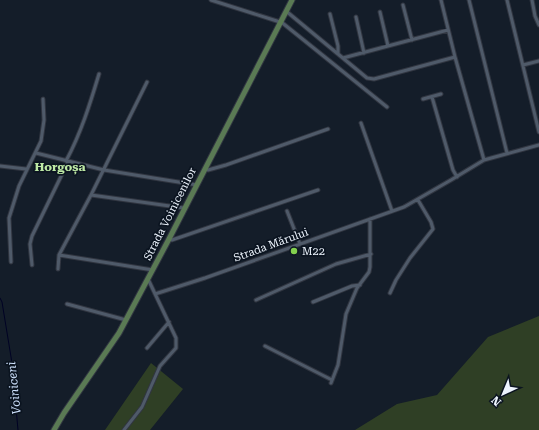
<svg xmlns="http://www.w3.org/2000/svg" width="539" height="430" font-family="'Roboto Serif',serif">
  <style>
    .green { fill: #2f3f25 }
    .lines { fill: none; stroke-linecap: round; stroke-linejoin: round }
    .stream { stroke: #000224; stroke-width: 1 }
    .minor-casing { stroke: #313641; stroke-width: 5 }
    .primary-casing { stroke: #313641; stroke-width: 7 }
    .minor { stroke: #4f5a69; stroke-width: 3 }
    .primary { stroke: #5a7a54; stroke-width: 5 }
    .poi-dot { fill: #83d04e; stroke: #0b1420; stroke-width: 1.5 }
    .labels { text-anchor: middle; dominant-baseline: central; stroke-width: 3.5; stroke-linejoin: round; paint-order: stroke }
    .street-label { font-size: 11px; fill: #edf4fd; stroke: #0b1420 }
    .poi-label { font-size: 11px; fill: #edf4fd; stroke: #0b1420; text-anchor: start }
    .neighbourhood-label { font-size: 12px; font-weight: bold; fill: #bee9a5; stroke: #0b1420 }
    .water-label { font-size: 12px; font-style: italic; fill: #cfe2fe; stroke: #0b1420 }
  </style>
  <rect width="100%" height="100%" fill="#141d29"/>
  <!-- green -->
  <path class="green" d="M539 316V430H355L397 404 437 395 488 337Z
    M151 363 183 389 150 430H105Z"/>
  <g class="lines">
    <!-- stream -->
    <path class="stream" d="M0 298 2 302 12 363 18 430"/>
    <defs>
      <path id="minor" d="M211 0 280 22
        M469 0 507 153
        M507 0 539 132
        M532 0 535 16 539 25
        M403 5 412 40
        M286 11 367 78 374 79 455 57 441 0
        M380 12 388 46
        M330 14 338 46V54
        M356 17 364 53
        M280 21 387 107
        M455 57 484 160
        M343 58 448 30
        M523 65 539 61
        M432 97 453 170 457 177
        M423 99 441 94
        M361 123 392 211
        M36 153 104 170 197 185
        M66 161C81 133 90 104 99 74
        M0 166 26 169
        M205 169 208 170 226 165 328 129
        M91 195 147 82
        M287 211 300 244
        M169 239 172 240 318 190
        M59 255 153 270
        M11 262 9 218 19 186 41 141 44 120 43 99
        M32 265 30 244 32 236 68 162
        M58 269 59 255 91 195 184 208
        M390 293 396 280 410 258 433 229 431 222 418 200
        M155 294 205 278 404 207 451 180 484 160 539 145
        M256 300 336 264 371 254
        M313 302 352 286 360 285
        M67 304 126 320
        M265 346 332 380
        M147 348 169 322
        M331 383 338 365 346 314 357 288 369 272 370 267V219
        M124 430 142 407 160 366 176 348V338L148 279"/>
      <path id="primary" d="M54 430 64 413 119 333 169 239 292 0"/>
    </defs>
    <!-- minor casing -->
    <use href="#minor" class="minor-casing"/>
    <!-- primary casing -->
    <use href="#primary" class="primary-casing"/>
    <!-- minor -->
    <use href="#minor" class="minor"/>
    <!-- primary -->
    <use href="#primary" class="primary"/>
  </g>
  <!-- markers -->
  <circle class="poi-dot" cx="294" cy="251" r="4"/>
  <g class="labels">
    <!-- street labels -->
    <g class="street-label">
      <text transform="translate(170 214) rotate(-63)">Strada Voinicenilor</text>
      <text transform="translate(271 245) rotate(-20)">Strada Mărului</text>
    </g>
    <!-- poi labels -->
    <g class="poi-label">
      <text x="302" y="251">M22</text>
    </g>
    <!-- neighbourhood labels -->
    <g class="neighbourhood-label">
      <text x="60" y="167">Horgoșa</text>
    </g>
    <!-- water labels -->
    <g class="water-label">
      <text transform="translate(14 388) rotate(-96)">Voiniceni</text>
    </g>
  </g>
  <!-- north arrow -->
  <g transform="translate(503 394) rotate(224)" stroke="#0b1420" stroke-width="3" paint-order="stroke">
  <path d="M0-3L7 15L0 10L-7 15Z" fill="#edf4fd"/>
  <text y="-6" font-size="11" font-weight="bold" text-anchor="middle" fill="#edf4fd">N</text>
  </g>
</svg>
